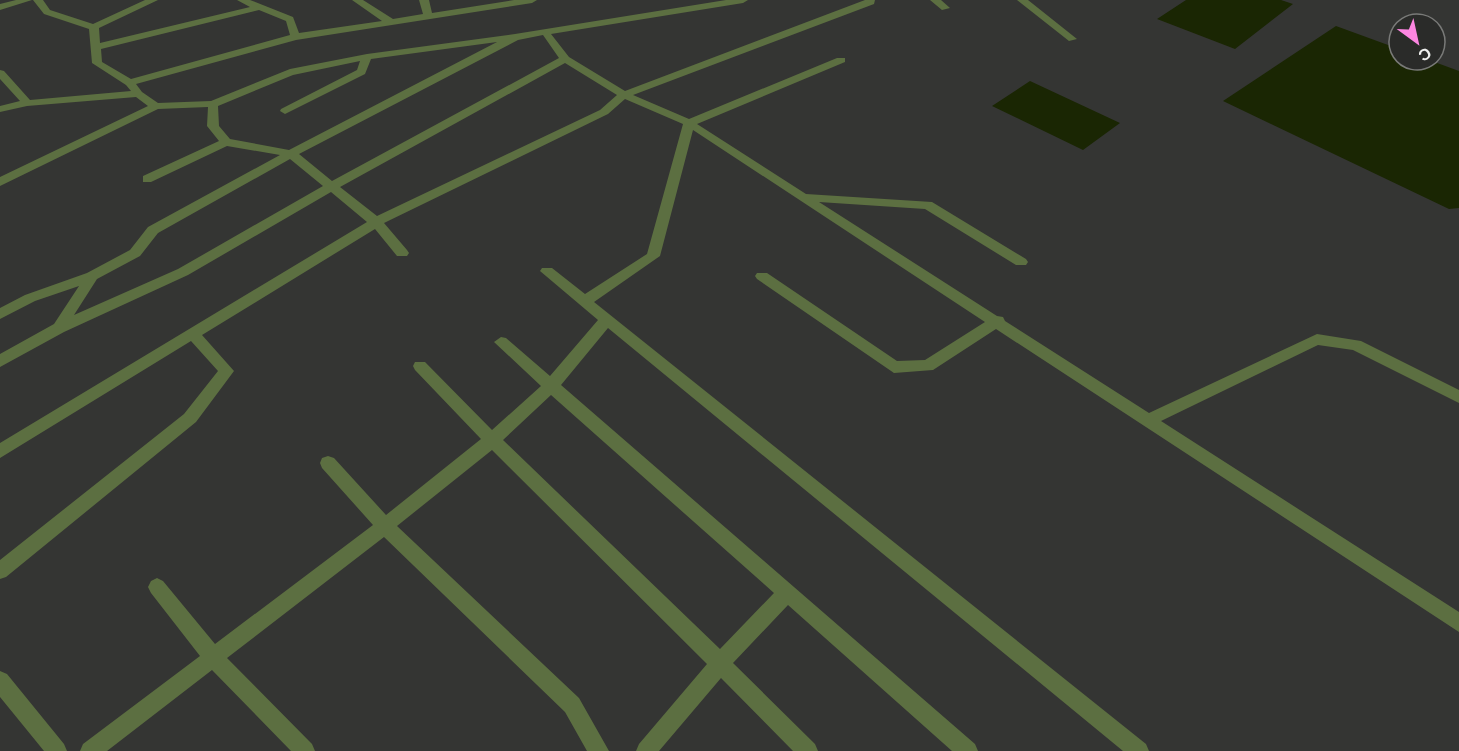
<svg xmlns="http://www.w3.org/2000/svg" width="1459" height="751" font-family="Arial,sans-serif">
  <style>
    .water { fill: #1a2603 }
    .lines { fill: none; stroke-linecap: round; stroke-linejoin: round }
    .minor { fill: #5c6f41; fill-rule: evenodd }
  </style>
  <rect width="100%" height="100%" fill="#343533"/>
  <!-- water -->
  <path class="water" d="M1186 0H1281L1293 4 1235 49 1157 19Z
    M1336 26 1399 49V60H1429L1459 71V208L1449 209 1223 101Z
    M1030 81 1120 123 1083 150 992 106Z"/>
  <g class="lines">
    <!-- minor -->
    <path class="minor" d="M16 0H32L0 10V4Z
      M33 0H43L50 10 93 24 145 0H158L99 28 100 43 250 7 237 0H250L293 17 299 33 382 21 352 0H363L393 19 423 14 419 0H429L432 13 514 0H537L532 3 296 40 136 84 142 92 158 103 211 101 290 69 367 54 515 34 726 0H748L743 3 551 34 569 57 625 91 865 0H875L874 4 633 95 689 119 837 58H845V62L697 124 806 194 932 202 1026 259 1028 262 1026 265H1016L925 209 819 202 997 316 1003 317 1005 321 1149 413 1317 334 1361 341 1459 390V403L1353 350 1318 345 1161 421 1459 612V632L996 329 933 370 894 373 757 279 755 276 757 273H767L897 361 925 360 985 322 693 130 660 256 594 302 1146 744 1149 751H1123L608 328 561 385 975 744 978 751H952L788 605 733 663 815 744 818 751H793L721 678 659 751H636L639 744 707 664 492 450 397 526 579 698 609 751H587L565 712 384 537 227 658 312 744 315 751H291L212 670 107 751H80L83 744 200 656 151 593 148 587 151 581 157 578 163 581 215 644 373 525 322 468 320 463 322 458 328 456 334 458 386 515 481 439 415 370 413 366 415 362H425L492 430 541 386 494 342 501 337 506 338 550 376 598 320 540 271 542 268H552L585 294 647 254 683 124 625 99 608 114 384 223 407 250 409 253 407 256H397L375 229 202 335 234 371 196 422 6 577 0 579V560L184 414 218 371 191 341 0 458V443L367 222 331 192 188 275 64 332 0 367V354L54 324 79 286 35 301 0 319V308L25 295 87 273 130 250 148 227 280 155 227 146 151 182H143V176L219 141 207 126 208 107 158 109 0 186V177L148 106 136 97 27 106 0 112V106L20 101 0 79V70L4 71 30 100 131 91 126 85 92 63 89 29 44 14ZM259 10 286 21 290 35 131 79 102 62 101 49ZM543 35 559 58 332 181 299 154 518 40ZM497 42 289 150 230 139 219 126 218 106 293 75 360 61 357 70 281 109 280 111 285 114 365 74 371 59ZM565 63 617 95 600 110 377 216 340 187ZM290 159 323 186 178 269 74 315 97 279 140 256 158 233ZM551 395 774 593 720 649 503 440Z
      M930 0H941L950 8 942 10Z
      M1017 0H1028L1077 39 1069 41Z
      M0 671 7 674 64 744 67 751H44L0 697Z"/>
  </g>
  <!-- north arrow -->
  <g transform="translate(1417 42) rotate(147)"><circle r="28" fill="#2a2b29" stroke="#797a78" stroke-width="1.5"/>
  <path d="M0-4.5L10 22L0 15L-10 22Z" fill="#fd86e1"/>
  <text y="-9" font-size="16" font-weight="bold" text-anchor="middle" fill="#eff0ee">С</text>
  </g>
</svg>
